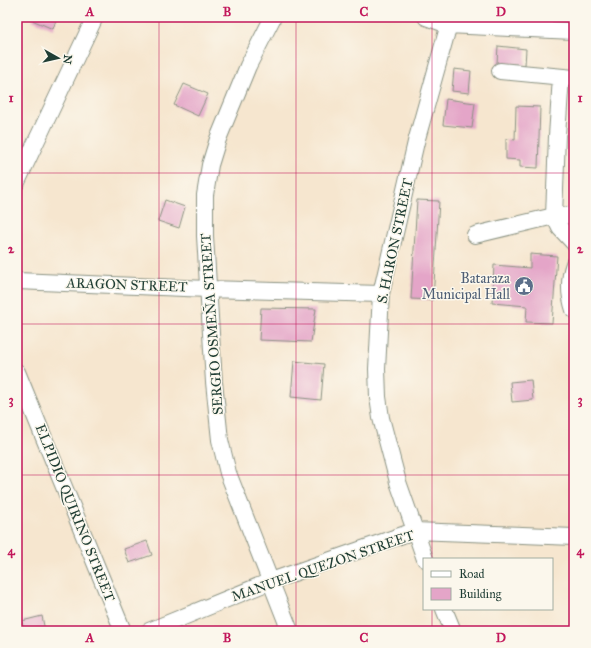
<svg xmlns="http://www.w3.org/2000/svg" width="591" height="648" font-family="'IM FELL Great Primer',serif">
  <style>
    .building { fill: #e4a5c8 }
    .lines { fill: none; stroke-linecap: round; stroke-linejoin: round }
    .minor-casing { stroke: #8a9282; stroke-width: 18 }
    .minor { stroke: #fff; stroke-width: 16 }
    .grid { fill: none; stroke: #c2185b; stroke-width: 1; stroke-opacity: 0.55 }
    .labels { text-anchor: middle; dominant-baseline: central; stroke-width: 3; stroke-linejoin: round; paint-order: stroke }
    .street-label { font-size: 14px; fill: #1f3d34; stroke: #fbf7ec }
    .service-label { font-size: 14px; fill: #4e5e75; stroke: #fbf7ec; text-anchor: end }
    .neatline { fill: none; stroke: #c2185b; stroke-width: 1.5 }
    .grid-label { font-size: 13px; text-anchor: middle; font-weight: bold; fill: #c2185b }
  </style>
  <rect width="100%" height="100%" fill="#fbf7ec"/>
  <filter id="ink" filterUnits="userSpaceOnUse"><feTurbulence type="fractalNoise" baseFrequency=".025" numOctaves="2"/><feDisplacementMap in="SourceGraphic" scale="8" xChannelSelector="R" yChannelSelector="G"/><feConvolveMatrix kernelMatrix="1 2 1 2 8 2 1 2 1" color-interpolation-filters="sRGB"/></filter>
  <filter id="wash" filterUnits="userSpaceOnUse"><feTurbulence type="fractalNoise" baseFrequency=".012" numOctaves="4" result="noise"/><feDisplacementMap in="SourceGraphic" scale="16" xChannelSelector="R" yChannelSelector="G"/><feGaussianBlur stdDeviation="0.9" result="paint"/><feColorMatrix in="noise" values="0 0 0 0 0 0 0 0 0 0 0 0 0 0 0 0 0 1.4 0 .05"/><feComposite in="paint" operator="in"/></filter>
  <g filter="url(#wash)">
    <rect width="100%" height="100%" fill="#f6e6cf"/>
    <g id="blocks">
      <!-- building -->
      <path class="building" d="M34 17H57L53 29 32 20Z
        M498 46 526 49 525 65 497 63Z
        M454 69 471 71 469 93 452 91Z
        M184 84 208 94 198 116 174 105Z
        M446 99 475 103 472 128 443 125Z
        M516 106 540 107 538 168 520 167V160L506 159V139L515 140Z
        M165 200 185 207 179 228 158 221Z
        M417 200 439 201 433 300 411 299Z
        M530 254 557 256 552 323 526 322 527 306 492 303 494 265 530 268Z
        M261 308 316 309 311 342 259 340Z
        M294 361 324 364 321 400 291 397Z
        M531 380 533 400 512 402 510 382Z
        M147 541 152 555 129 563 124 549Z
        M42 616 45 631H24L22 621Z"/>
    </g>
  </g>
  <g filter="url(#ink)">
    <use href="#blocks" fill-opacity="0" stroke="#8a9282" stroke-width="1"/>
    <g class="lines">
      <defs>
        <path id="minor" d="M273 17 248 66 218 139 210 165 205 195V236L214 382 220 440 228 473 290 631
          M426 17 448 25 574 31
          M500 71 574 78
          M561 77 557 136 554 216 560 228 574 243
          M17 182 95 17
          M475 235 554 216 574 215
          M574 264C568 280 569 295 574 310
          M17 281 208 289 381 294
          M17 372 123 631
          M425 559 398 482 381 418 378 397 377 369 381 294 416 142 451 17
          M444 609 453 631
          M149 631 271 581 414 531 574 537"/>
      </defs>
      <!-- minor casing -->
      <use href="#minor" class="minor-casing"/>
      <!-- minor -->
      <use href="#minor" class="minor"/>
    </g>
  </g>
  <!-- grid -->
  <path class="grid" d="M159 17V631M296 17V631M432 17V559M17 173H574M17 324H574M17 475H574M432 609V631"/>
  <!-- icons -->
  <defs>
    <symbol id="civic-disc" viewBox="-11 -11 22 22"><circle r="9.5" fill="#5c6f8a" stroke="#fbf7ec"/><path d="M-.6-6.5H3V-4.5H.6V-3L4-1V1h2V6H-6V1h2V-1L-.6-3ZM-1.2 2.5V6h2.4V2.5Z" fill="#fff"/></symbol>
  </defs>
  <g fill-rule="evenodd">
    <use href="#civic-disc" x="513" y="275" width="22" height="22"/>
  </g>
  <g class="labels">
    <!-- street labels -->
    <g class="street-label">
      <text transform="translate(395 241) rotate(-78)">S. HARON STREET</text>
      <text transform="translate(127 285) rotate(2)">ARAGON STREET</text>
      <text transform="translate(212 324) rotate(-94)">SERGIO OSMEÑA STREET</text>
      <text transform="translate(75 513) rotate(68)">ELPIDIO QUIRINO STREET</text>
      <text transform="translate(323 566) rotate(-19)">MANUEL QUEZON STREET</text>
    </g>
    <!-- service labels -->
    <g class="service-label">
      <text x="510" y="278">Bataraza<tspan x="510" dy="16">Municipal Hall</tspan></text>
    </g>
  </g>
  <!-- margin -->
  <rect width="591" height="648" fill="none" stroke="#fbf7ec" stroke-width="44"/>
  <!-- legend -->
  <rect x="423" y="558" width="130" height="52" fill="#fbf7ec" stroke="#a3ada2"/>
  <rect x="431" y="571" width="20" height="6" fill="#ffffff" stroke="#a3ada2"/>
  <text x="459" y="578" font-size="12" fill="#1f3d34">Road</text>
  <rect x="431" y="588" width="20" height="12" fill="#e4a5c8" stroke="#a3ada2"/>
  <text x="459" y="598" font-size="12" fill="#1f3d34">Building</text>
  <!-- north arrow -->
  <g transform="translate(58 58) rotate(98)" stroke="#fbf7ec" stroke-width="3" paint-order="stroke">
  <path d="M0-3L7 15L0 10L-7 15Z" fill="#1f3d34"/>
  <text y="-6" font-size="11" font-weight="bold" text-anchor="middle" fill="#1f3d34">N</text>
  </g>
  <rect x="22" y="22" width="547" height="604" class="neatline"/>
  <g class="grid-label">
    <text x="90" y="16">A</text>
    <text x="227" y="16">B</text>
    <text x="364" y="16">C</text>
    <text x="501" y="16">D</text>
    <text x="11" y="102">1</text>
    <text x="580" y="102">1</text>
    <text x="11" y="253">2</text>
    <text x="580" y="253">2</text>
    <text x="11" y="404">3</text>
    <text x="580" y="404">3</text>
    <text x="11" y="555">4</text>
    <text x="580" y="555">4</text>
    <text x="90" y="642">A</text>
    <text x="227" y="642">B</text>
    <text x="364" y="642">C</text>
    <text x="501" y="642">D</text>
  </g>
</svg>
